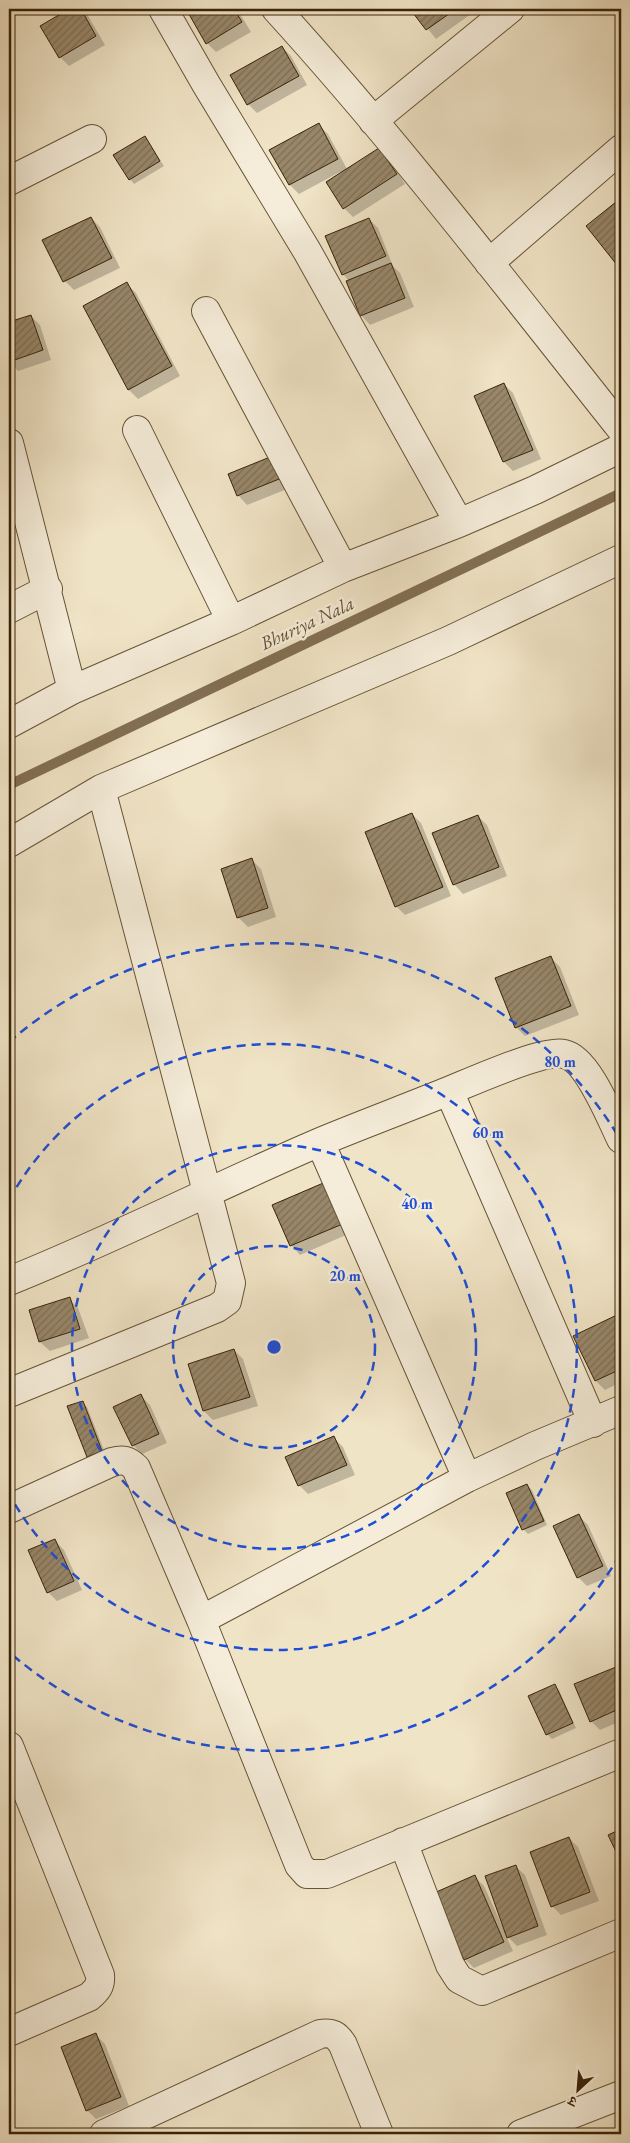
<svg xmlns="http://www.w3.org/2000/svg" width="630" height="2143" font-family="'EB Garamond','Noto Serif Devanagari',serif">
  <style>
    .shadow { fill: #0003 }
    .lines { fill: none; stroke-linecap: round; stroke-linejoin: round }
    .stream { stroke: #826f53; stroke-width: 10 }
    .building { fill: url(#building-hatch); stroke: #392307 }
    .minor-casing { stroke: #675337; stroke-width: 30 }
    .minor { stroke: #f5edda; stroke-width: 28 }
    .ring { fill: none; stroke: #1d4ed8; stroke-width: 2.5; stroke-dasharray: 9 6 }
    .labels { text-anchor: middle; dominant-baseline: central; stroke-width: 5; stroke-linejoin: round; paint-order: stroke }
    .water-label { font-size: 19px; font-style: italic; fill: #634f33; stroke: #f5edda }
    .centre { fill: #1d4ed8; stroke: #f5edda; stroke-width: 2.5 }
    .ring-label { font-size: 15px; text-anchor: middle; font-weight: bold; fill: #1d4ed8; stroke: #f5edda; stroke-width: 5; stroke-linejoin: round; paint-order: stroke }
  </style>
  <defs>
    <pattern id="building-hatch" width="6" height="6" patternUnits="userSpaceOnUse" patternTransform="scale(1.25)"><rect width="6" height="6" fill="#98876a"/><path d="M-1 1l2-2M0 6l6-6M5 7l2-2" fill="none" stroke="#7d6e55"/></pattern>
  </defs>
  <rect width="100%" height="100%" fill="#f0e4c6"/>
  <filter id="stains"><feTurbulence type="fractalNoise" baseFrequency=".004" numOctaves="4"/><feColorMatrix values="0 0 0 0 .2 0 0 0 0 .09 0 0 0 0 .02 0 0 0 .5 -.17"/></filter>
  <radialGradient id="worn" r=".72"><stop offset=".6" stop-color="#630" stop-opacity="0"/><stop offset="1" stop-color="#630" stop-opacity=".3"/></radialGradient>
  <!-- shadow -->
  <path class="shadow" d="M72 9H81L87 14 105 45 69 66 60 57 42 27Z
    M187 9H237L251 32 216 52 207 43Z
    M412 9H478L436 39Z
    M282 47 291 56 307 85 257 113 248 104Z
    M319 125 328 134 347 169 379 149 388 158 405 184 353 217 344 208 340 172 299 194 290 185Z
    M145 138 164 166 134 184 130 179Z
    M621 199V268L588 226Z
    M91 218 100 227 120 268 74 290 65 281 44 241Z
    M369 219 378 228 393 266 400 273 414 307 370 325 361 315 348 281H349L343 274Z
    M127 284 136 293 180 376 138 399 129 390 84 306Z
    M31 316 40 325 51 360 18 371 9 362V318L12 323Z
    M504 384 513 393 541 459 513 471 504 462 475 396Z
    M280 454 297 485 247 505 238 495Z
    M412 814 421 823 451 896 405 915 396 906Z
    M478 816 487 825 507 876 463 894 454 884Z
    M252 860 261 869 276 917 248 927 239 918 223 869Z
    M551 958 560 967 579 1015 525 1036 516 1027Z
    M327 1183 353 1232 300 1255 291 1245Z
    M69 1299 78 1308 89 1338 50 1351 40 1342 30 1311Z
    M621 1314V1382L605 1390 596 1381 575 1336Z
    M234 1350 243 1359 258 1406 213 1420 204 1411 189 1364Z
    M141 1396 150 1405 167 1443 142 1454 133 1445Z
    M83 1403 87 1407 106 1455 92 1461 88 1456Z
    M334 1438 343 1447 355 1475 308 1494 299 1485Z
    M527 1485 532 1490 547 1525 528 1534 523 1529Z
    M578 1515 588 1525 611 1576 587 1586 578 1577Z
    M55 1541 64 1550 82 1590 57 1601 48 1592Z
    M621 1666V1721L600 1730 591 1721 576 1685Z
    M554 1685 559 1690 576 1728 552 1739 547 1734Z
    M569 1838 578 1847 599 1901 561 1915 552 1906Z
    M515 1866 525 1875 547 1935 517 1946 505 1934 513 1951 474 1968 465 1959 475 1877 484 1886 504 1930H506Z
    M96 2035 105 2044 129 2106 96 2119 87 2110Z"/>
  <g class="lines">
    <!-- stream -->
    <path class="stream" d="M9 785 621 493"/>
  </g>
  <!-- building -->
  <path class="building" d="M69 9H81L96 36 59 58 40 26Z
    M186 9H234L242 22 206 44Z
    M410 9H456L426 30Z
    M282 46 299 76 247 105 230 75Z
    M319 123 338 159 289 185 269 150Z
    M145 136 160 161 129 180 113 155Z
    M379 148 397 174 343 209 326 182Z
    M621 198V270L586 226Z
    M91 217 112 258 63 282 42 240Z
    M369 218 386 256 342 275 325 236Z
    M391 263 405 298 360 316 346 281Z
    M127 282 172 366 128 390 83 306Z
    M31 315 43 350 9 362V322Z
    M504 383 533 450 503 462 474 396Z
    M280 453 289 475 237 496 228 474Z
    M412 813 443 887 395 907 365 832Z
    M478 815 499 867 453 885 432 833Z
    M252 858 268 908 237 918 221 869Z
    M551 956 571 1006 515 1028 495 978Z
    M328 1181 345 1223 290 1246 272 1205Z
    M70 1297 80 1329 39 1342 29 1310Z
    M621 1313V1369L595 1381 573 1336Z
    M234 1349 250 1397 203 1411 188 1364Z
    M141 1394 159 1434 132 1446 113 1407Z
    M83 1401 102 1451 87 1457 67 1406Z
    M334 1436 347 1465 298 1486 285 1457Z
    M527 1484 544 1521 522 1530 506 1493Z
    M579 1514 603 1566 577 1578 553 1526Z
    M55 1539 74 1581 47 1593 28 1550Z
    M621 1665V1708L590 1722 574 1684Z
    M555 1684 573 1723 546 1735 528 1696Z
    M621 1829V1862L608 1835Z
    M569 1837 590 1892 551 1907 530 1852Z
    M516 1865 538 1926 507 1938 485 1876Z
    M475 1875 504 1942 464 1960 434 1893Z
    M96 2033 121 2097 86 2111 61 2047Z"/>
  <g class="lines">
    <defs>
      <path id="minor" d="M163 9 206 84 307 251 459 523
        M276 9C398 143 508 287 621 429
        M373 121 510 9
        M9 181 92 139
        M489 263 621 149
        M206 311 343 568
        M137 430 231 621
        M9 443 72 690
        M9 609 48 589
        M9 724 72 690 231 621 343 568 459 523 535 490 621 448
        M9 843 101 789 448 641 621 559
        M449 1091 593 1423
        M320 1142 467 1478
        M9 1281C114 1239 215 1187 320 1142 361 1125 404 1109 446 1092 469 1083 543 1049 564 1054 588 1059 610 1117 621 1139
        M9 1393 217 1308 227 1301 231 1283 101 789
        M9 1509 112 1462C123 1459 128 1460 136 1468L201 1620 299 1865 307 1874H327L621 1753
        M201 1620 467 1478 535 1446 621 1410
        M9 1746 100 1975C101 1986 97 1990 89 1997L9 2032
        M403 1842 450 1965 459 1979 482 1991 621 1933
        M104 2134 320 2034C332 2032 337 2035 343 2045L379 2134
        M521 2134 621 2095"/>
    </defs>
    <!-- minor casing -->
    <use href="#minor" class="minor-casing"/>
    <!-- minor -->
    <use href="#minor" class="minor"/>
  </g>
  <!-- distance rings -->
  <g class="ring">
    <circle cx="274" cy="1347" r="101"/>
    <circle cx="274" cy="1347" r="202"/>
    <path d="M9 1200A303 303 0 1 1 9 1494"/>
    <path d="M620 1555A404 404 0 0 1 9 1652M9 1042A404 404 0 0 1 620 1139"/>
  </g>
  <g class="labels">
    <!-- water labels -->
    <g class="water-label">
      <text transform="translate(307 623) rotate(-25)">Bhuriya Nala</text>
    </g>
  </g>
  <circle cx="274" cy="1347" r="8" class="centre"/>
  <g class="ring-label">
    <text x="560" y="1067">80 m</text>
    <text x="488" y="1138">60 m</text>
    <text x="417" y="1209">40 m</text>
    <text x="345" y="1281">20 m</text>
  </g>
  <!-- margin -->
  <rect width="630" height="2143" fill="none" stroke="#f0e4c6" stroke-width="30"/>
  <rect x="10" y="10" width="610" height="2123" fill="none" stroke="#392307" stroke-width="2.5"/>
  <rect x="15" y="15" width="600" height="2113" fill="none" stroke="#392307"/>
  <!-- north arrow -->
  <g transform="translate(578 2090) rotate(206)" stroke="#f5edda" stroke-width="4" paint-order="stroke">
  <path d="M0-4L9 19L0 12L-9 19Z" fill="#392307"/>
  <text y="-8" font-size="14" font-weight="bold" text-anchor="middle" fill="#392307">उ</text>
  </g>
  <rect width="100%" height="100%" filter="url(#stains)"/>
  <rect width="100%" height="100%" fill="url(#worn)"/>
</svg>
